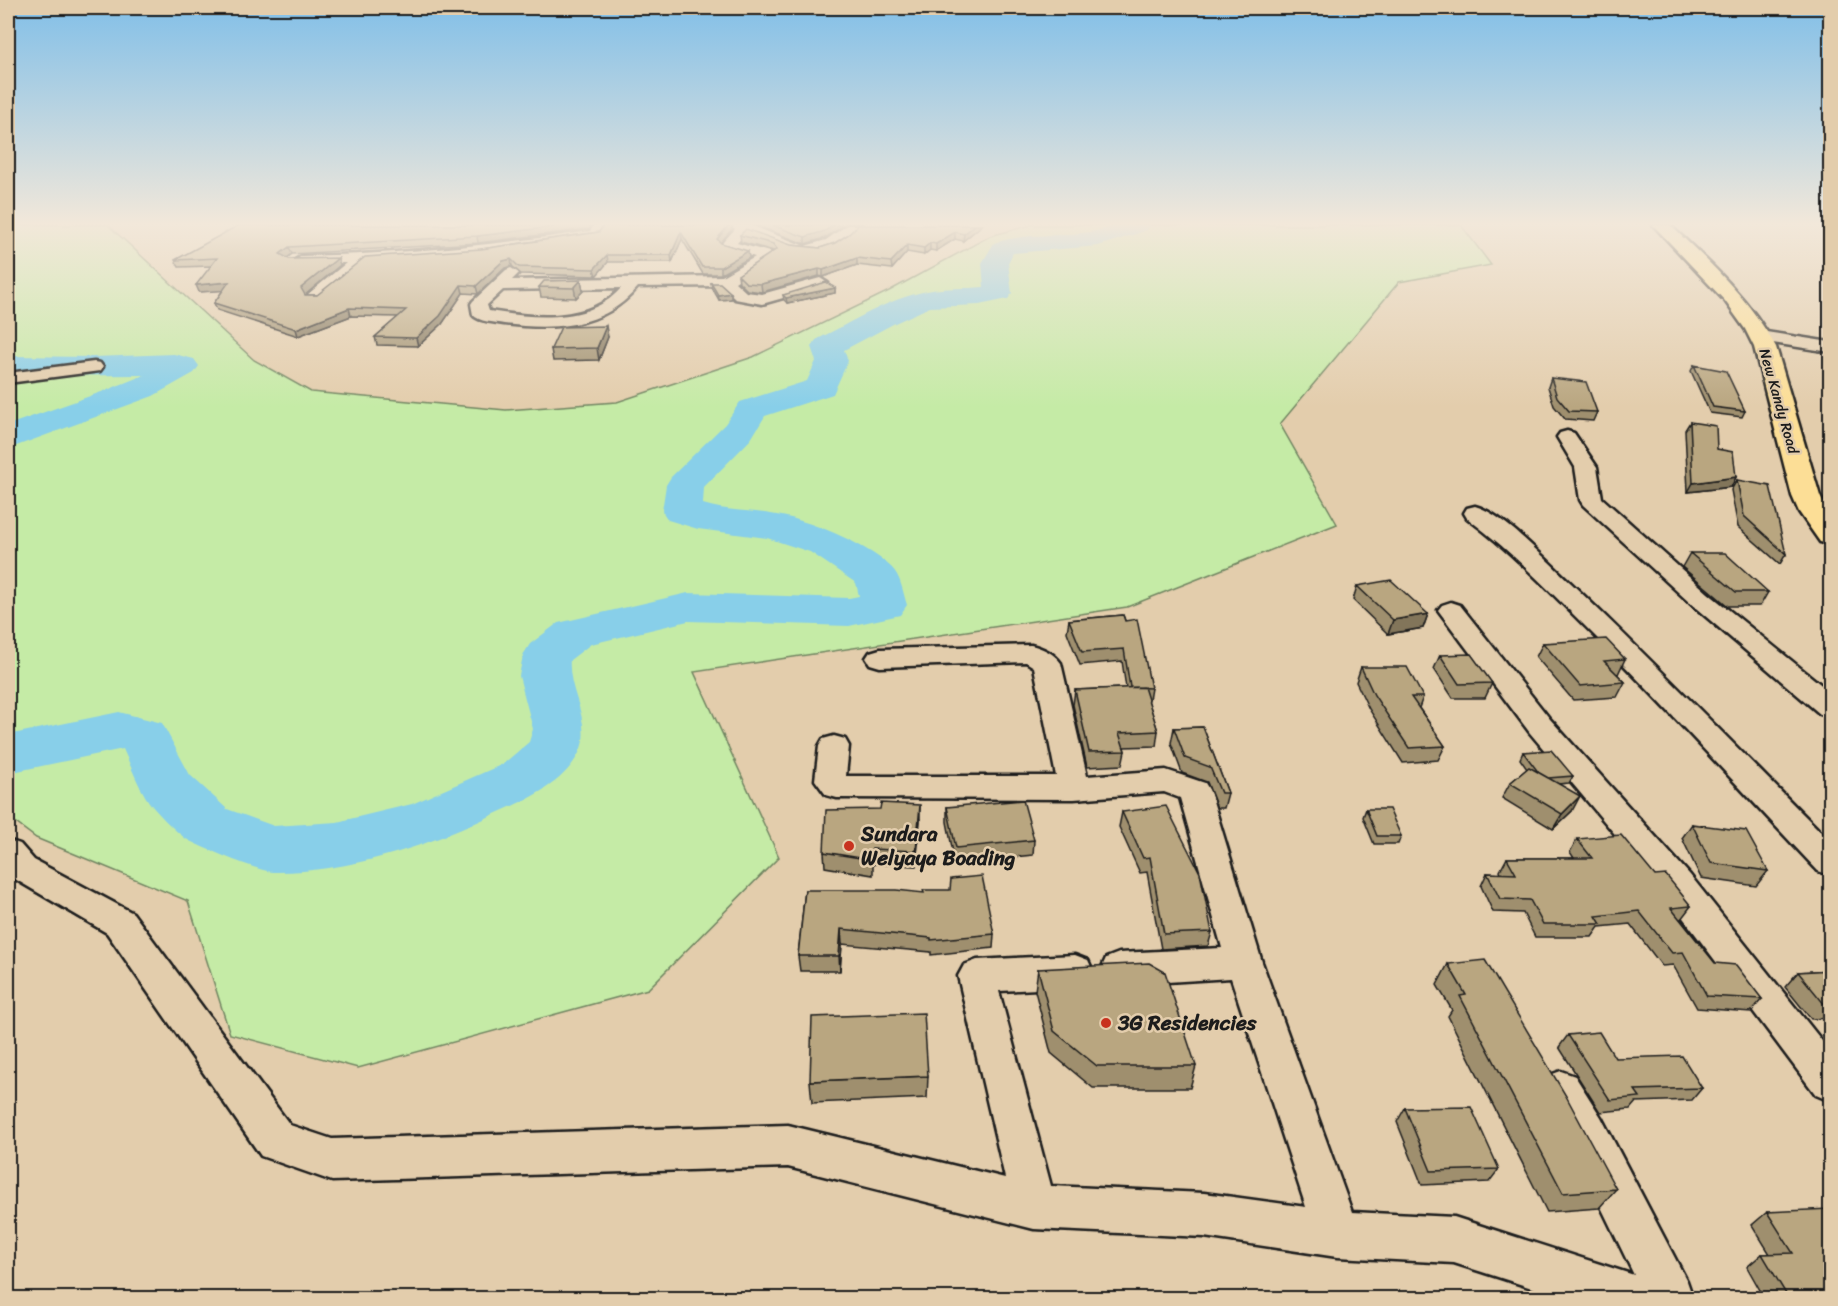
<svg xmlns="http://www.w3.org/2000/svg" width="1838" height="1306" font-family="Sriracha,sans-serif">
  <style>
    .green { fill: #c5eba6; stroke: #708461; stroke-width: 1.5 }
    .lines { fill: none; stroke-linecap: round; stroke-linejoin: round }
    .river { fill: #88cfe9; fill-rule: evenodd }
    .minor-casing { stroke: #1c1c1c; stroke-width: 5 }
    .primary-casing { stroke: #1c1c1c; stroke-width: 5 }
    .minor { fill: #e3cdac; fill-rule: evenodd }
    .primary { fill: #fcde96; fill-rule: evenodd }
    .wall { fill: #9f8f6e; stroke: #1c1c1c; stroke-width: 1.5 }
    .shaded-wall { fill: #82745a; stroke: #1c1c1c; stroke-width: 1.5 }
    .building { fill: #b9a680; stroke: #1c1c1c; stroke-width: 1.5 }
    .poi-dot { fill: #c8321e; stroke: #e3cdac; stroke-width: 2 }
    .labels { text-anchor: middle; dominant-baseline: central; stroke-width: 5; stroke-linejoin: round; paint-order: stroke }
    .far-street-label { font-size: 15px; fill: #1c1c1c; stroke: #e3cdac }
    .near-poi-label { font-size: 21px; font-weight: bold; fill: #1c1c1c; stroke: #e3cdac; text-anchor: start }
  </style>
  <rect width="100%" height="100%" fill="#e3cdac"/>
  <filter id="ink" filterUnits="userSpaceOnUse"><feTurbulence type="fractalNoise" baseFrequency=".0167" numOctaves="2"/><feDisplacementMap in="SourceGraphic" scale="12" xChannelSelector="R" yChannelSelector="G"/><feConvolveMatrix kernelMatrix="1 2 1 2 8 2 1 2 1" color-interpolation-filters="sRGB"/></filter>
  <g filter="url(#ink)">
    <!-- green -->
    <path class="green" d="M8 225H108L254 360 311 392 506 410 617 402 753 357 889 291 990 236 1032 225H1461L1491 265 1399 282 1280 424 1337 524 1127 607 694 672 779 857 648 989 358 1068 230 1034 188 901 36 838 8 817Z"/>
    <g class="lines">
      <!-- river -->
      <path class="river" d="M1118 225H1150L1147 230 1139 233 1098 246 1013 253 1008 263 1012 293 1008 299 979 305 930 307 895 323 844 350 848 361 833 394 765 416 751 439 704 487 703 504C725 511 748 510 771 514 807 519 864 542 891 567 901 576 903 593 907 605L900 615 849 626 688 621 591 644 570 660C567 692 594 722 579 753 561 789 517 803 484 819 422 848 343 873 273 872 258 871 203 848 188 840 178 834 156 812 149 802 138 786 131 766 123 749L8 773V735L119 712 162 723 190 775 227 809 274 826 337 822 412 804 503 764 529 742 533 729 519 676 523 655 530 644 558 623 688 593 849 598 859 596 856 583 810 552 767 538 698 529 668 520 662 511 666 485 671 477 725 424 740 402 807 381 816 361 811 347 816 340C852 322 887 299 927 291 946 287 965 289 984 287L982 263 994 243C1035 230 1077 240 1118 225Z
        M174 354 194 359 199 366 194 373 153 396 8 449V425L107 390 144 375 8 376V356L94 357Z"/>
      <defs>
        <path id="minor" d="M594 225H608L600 237 486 253 366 263 320 300H308L306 297 308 294 346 263 302 264 295 260 302 256C399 254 495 245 590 231Z
          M730 225H750L805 246 826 240 847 225H862C825 271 790 250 746 233L737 243 773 253 775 256 735 282 746 292 762 294 820 278 828 283 825 286 762 304 735 299 721 286 638 287C603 329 554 330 504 324 494 322 479 322 473 315L471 304 473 301 506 270 511 268 519 273 512 280 722 276 755 257 722 248 720 245 735 229ZM621 288C589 325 532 318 489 311L487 305 503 290Z
          M1760 331 1830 342V352L1754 340 1751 336 1754 332Z
          M94 362 100 363 103 367 100 371 8 383V373Z
          M1567 431 1574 433 1597 467 1602 498 1708 593 1830 692V716L1820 714 1690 603 1583 505 1580 500 1575 467 1557 437 1560 433Z
          M1475 506C1503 513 1549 563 1571 583 1659 667 1744 755 1830 841V875L1818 871C1740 789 1665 705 1585 626 1547 588 1510 550 1467 518L1464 513 1467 508Z
          M1451 602 1460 605 1550 719 1690 875 1830 1051V1101L1816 1095 1666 895 1530 733 1438 610 1442 605Z
          M1031 645C1043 648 1054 653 1061 663L1087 776 1166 770 1205 783 1210 791 1262 962 1352 1212 1454 1217 1634 1275 1571 1145 1541 1090 1547 1076 1561 1071 1575 1076 1601 1117 1687 1281 1693 1298H1563L1454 1263 1337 1257 1204 1237 1034 1229 788 1167 332 1181 261 1156 107 933 8 875V840L20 844 34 860 133 913 290 1125 332 1139 788 1125 1005 1178 958 976 964 965 977 960 1075 955 1088 960 1093 971 1088 982 1075 987 999 991 1051 1186 1204 1193 1306 1207 1231 978 1119 985 1106 980 1101 969 1106 958 1119 953 1222 948 1180 798 1164 792 1074 799 837 798 826 795 815 780 819 746 823 739 834 736 845 739 849 746 846 776H1056L1034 667 1026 662 880 667 870 664 866 658 870 652 880 649Z"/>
        <path id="primary" d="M1653 225H1670C1710 263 1749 298 1776 347L1820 496 1830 517V544L1820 542 1799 512 1792 496 1754 347 1745 329 1725 301Z"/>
      </defs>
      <!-- minor casing -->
      <use href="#minor" class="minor-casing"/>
      <!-- primary casing -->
      <use href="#primary" class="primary-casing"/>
      <!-- minor -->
      <use href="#minor" class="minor"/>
      <!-- primary -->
      <use href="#primary" class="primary"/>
    </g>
    <!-- wall -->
    <path class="wall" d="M320 225 589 229 478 243 292 254 287 258 289 259 340 265 305 295H317L481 249 599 232 604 225H731L732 229 721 243 749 258 721 274H703L682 239 672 262H608L596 276 521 274 512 266 505 268 478 294 463 293 442 324 418 346 377 345 375 337 398 317 351 316 298 336 217 310 214 303 223 290 199 292 211 266 179 267 175 260Z
      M755 225H844L825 238 805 244Z
      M982 225 963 241 955 239 936 251 930 250 924 255 907 252 892 269 857 265 823 277 819 276 762 292 747 290 739 282 738 275 774 251 741 242 740 235 791 245 820 248 835 243 849 234Z
      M581 280 583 291 576 298 541 297 539 287Z
      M711 283 731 293V299L719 300 712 288Z
      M835 288V293L787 303 784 300 783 295Z
      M608 337 599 360 553 361 551 349Z
      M1694 365 1745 411 1742 417 1710 413 1691 371Z
      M1551 378 1597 412 1593 421 1565 419 1554 406 1548 387Z
      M1690 422 1717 449 1736 477 1731 487 1688 492 1685 430Z
      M1737 480 1786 554 1780 564 1738 527 1731 490Z
      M1690 553 1768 592 1760 606H1728L1682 567Z
      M1357 586 1428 614 1423 628 1388 634 1353 600Z
      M1123 615 1151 688 1149 700H1148L1158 731 1156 746 1124 747 1125 751 1122 765 1087 767 1073 705 1075 690 1126 688 1122 661 1080 665 1067 632 1069 620Z
      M1543 643 1625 659 1618 674H1617L1625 682 1617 697 1573 700 1536 657Z
      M1440 655 1492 683 1485 698H1453L1434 669Z
      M1361 667 1423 697 1419 708 1445 746 1438 760 1403 763 1369 709 1356 682Z
      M1203 727 1228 793 1224 808H1217L1207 782 1182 773 1171 743 1174 728Z
      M1523 752 1573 776 1569 783 1559 784 1572 811 1553 829 1502 798 1510 783 1527 769 1520 759Z
      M947 807 1034 840 1033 855 955 863 947 822Z
      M1366 809 1401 836 1398 844H1374L1363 817Z
      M1122 812 1212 932 1208 946 1161 949 1147 872 1140 873 1119 827Z
      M920 820 916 866 873 864V875L825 867 824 852Z
      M1692 824 1768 871 1756 886 1701 878 1682 838Z
      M1577 839 1655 876 1691 906 1681 919H1680L1715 963 1762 999 1751 1012 1697 1008 1673 965 1662 966 1630 924 1599 927 1592 937H1535L1523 913 1493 912 1481 886 1487 873 1501 874 1500 871 1507 858H1574L1570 852Z
      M805 890 994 934 993 948 931 955V952L842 944 840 971H800L798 956Z
      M1448 964 1616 1189 1599 1208 1547 1212 1448 1016 1452 1010 1437 985Z
      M1038 969 1196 1066 1190 1088H1093L1051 1053 1035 991Z
      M1830 970V1018L1811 1019 1785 987 1798 972Z
      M1568 1035 1615 1058 1702 1088 1692 1100 1636 1102 1630 1109 1600 1112 1559 1047Z
      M928 1076 927 1098 812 1103 810 1081Z
      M1405 1108 1499 1169 1489 1182 1422 1185 1397 1122Z
      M1767 1212 1830 1299H1765L1747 1267 1762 1254H1770L1752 1225Z"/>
    <!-- shaded-wall -->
    <path class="shaded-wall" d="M568 225H592L589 229 478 243 477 236Z
      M729 225H731L732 229 718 246 717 239Z
      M834 225H844L825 238 805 244V237Z
      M975 225H982L963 241 964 234Z
      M681 232 682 239 672 262 671 255Z
      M955 232V239L936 251V244Z
      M930 243V250L924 255V248Z
      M907 245V252L892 269 891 262Z
      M289 247 292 254 283 261 280 254Z
      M748 251 749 258 721 274V267Z
      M607 255 608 262 596 276 594 269Z
      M338 258 340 265 304 296 301 288Z
      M857 258V265L823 277V270Z
      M511 259 512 266 505 268 478 294 476 286 503 261Z
      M819 269V276L762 292 761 284Z
      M581 280 583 291 576 298 574 288Z
      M229 282 232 290 199 292 196 285Z
      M461 285 463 293 442 324 418 346 416 338Z
      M835 288V293L787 303 786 298Z
      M731 293V299L719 300 718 295Z
      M349 308 351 316 298 336 296 329Z
      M606 326 608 337 599 360 597 348Z
      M1736 477 1731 487 1688 492 1693 483Z
      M1428 614 1423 628 1388 634 1393 620Z
      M1580 796 1572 811 1553 829 1562 814Z
      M920 805V820L916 866V851Z
      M841 929 842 944 840 971 839 956Z"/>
    <!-- building -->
    <path class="building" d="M239 225H568L477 236 289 247 280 254 289 259 338 258 301 288 305 295H317L365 257 481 249 599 232 604 225H729L717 239 721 243 748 251 721 267H702L681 232 671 255H607L594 269 519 267 511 259 503 261 476 286 461 285 440 316 416 338 375 337 406 310 349 308 296 329 214 303 229 282 196 285 217 258 175 260Z
      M772 225H834L825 231 805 237Z
      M858 225H975L964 234 955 232 936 244 930 243 924 248 907 245 891 262 857 258 823 270 819 269 761 284 746 283 738 275 777 249 773 244 740 235 746 229 791 245 820 248 835 243 849 234Z
      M581 280 574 288 539 287 544 281Z
      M826 282 835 288 786 298 783 295Z
      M711 283H720L731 293 718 295Z
      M606 326 597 348 551 349 561 327Z
      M1694 365 1726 371 1745 411 1713 407Z
      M1551 378 1586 382 1597 412 1569 411 1557 397Z
      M1690 422 1716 426 1717 449 1733 452 1736 477 1693 483Z
      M1737 480 1770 486 1786 554 1744 516Z
      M1690 553H1725L1768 592H1736Z
      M1391 580 1428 614 1393 620 1357 586Z
      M1123 615 1125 621 1137 619 1151 688 1130 687 1124 649 1082 652 1069 620Z
      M1606 639 1625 659 1604 661 1625 682 1580 686 1543 643Z
      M1471 654 1492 683 1459 684 1440 655Z
      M1361 667H1407L1423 697H1411L1445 746 1409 748 1374 695Z
      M1144 687 1158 731 1119 733 1125 751 1089 752 1075 690Z
      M1203 727 1228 793H1221L1210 767 1185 758 1174 728Z
      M1551 750 1573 776 1548 778 1539 773 1523 752Z
      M1529 767 1580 796 1562 814 1510 783Z
      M1023 800 1034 840 956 848 947 807Z
      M881 803 920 805 916 851 872 849 873 860 824 852 826 810 880 809Z
      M1166 806 1200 873 1212 932 1164 934 1150 857 1143 858 1122 812Z
      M1366 809H1389L1401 836H1377Z
      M1692 824 1746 831 1768 871 1711 863Z
      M1621 835 1655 876 1666 875 1691 906 1671 908 1715 963 1736 965 1762 999 1707 996 1683 952 1672 953 1639 911 1596 916 1601 924H1543L1530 900 1500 899 1487 873 1516 874 1507 858H1592L1577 839Z
      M982 876 994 934 931 940V938L841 929 839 956H798L805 890H896L924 893 923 890H950L951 879Z
      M1485 960 1566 1096 1616 1189 1563 1193 1460 996 1466 995 1448 964Z
      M1149 963 1165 972 1196 1066H1097L1054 1031 1038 969Z
      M1830 970V1004L1825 1005 1798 972Z
      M924 1013 928 1076 810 1081 812 1017Z
      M1599 1032 1615 1058 1682 1056 1702 1088 1635 1090 1640 1097 1610 1100 1568 1035Z
      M1471 1107 1499 1169 1431 1171 1405 1108Z
      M1830 1209V1299H1789L1762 1254 1793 1253 1767 1212Z"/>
  </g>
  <!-- sky -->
  <linearGradient id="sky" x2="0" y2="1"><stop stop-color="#81bfe8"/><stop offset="0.55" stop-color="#f2e8da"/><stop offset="1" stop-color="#f2e8da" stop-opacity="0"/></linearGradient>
  <rect width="1838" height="407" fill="url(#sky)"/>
  <!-- markers -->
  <g class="poi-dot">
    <circle cx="849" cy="846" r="6"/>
    <circle cx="1106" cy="1023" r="6"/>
  </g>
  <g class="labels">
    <!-- far-street labels -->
    <g class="far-street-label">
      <text transform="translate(1779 401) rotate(74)">New Kandy Road</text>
    </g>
    <!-- near-poi labels -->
    <g class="near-poi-label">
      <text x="861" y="834">Sundara<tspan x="861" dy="24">Welyaya Boading</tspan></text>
      <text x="1118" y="1023">3G Residencies</text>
    </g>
  </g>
  <!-- margin -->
  <rect width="1838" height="1306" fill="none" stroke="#e3cdac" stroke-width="30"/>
  <rect x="15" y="15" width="1808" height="1276" fill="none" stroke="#1c1c1c" stroke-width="2" filter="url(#ink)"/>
</svg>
